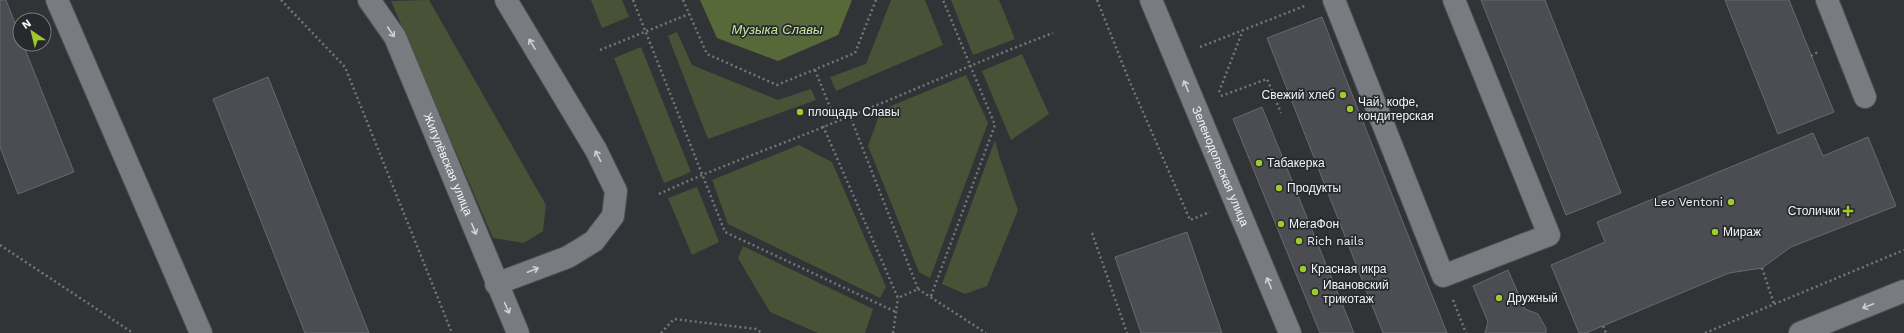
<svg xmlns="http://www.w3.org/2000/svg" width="1904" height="333" font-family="'Work Sans',sans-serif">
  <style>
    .green { fill: #485236 }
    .water { fill: #586939 }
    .building { fill: #4b4d52; stroke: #67696e }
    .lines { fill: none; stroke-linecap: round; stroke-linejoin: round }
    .minor-casing { stroke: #4d4f52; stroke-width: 24 }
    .path { stroke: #747679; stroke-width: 2.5; stroke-dasharray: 2 3; stroke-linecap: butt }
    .minor { stroke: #797b80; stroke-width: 22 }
    .oneway { stroke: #ced0d3 }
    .poi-dot { fill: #9fca2d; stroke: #27292d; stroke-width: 1.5 }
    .labels { text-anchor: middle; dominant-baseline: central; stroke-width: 3.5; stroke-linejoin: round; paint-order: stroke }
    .poi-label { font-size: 12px; fill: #f3f5f7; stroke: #27292d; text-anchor: start }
    .street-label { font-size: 12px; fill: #f3f5f7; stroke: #27292d }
    .water-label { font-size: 13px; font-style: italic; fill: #cde89d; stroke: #27292d }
  </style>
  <rect width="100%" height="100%" fill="#313337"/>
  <!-- green -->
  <path class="green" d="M429 0 546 205 543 231 524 243 493 238 391 1Z
    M591 0H622L629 17 602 28Z
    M891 0H925L943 45 836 91 830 77 866 64Z
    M951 0H999L1015 39 973 55Z
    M677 32 692 65 778 100 811 89 816 100 708 139 668 36Z
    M641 47 691 172 664 183 614 58Z
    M1022 54 1049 114 1011 140 982 71Z
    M966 75 988 123 930 278 919 272 868 146 881 110Z
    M995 140 1000 159 1018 210 987 286 965 294 942 284Z
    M799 145 832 162 886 287 880 298 728 224 712 180Z
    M697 187 719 242 692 255 668 198Z
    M743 246 873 309 865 333H818L770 312 738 258Z"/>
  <!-- water -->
  <path class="water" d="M700 0H852L838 35 778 61 717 38Z"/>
  <!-- building -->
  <path class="building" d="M0 0H6L20 36V44H23L74 172 18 194 0 147Z
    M1481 0H1545L1621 193 1566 215Z
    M1725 0H1789L1834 112 1778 134Z
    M1322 17 1342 69 1447 333H1383L1267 38Z
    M268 77 369 333H305L213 99Z
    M1262 107 1354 333H1320L1233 119Z
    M1813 133 1823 156 1868 137 1896 206 1791 247 1762 268 1729 273 1586 333H1579L1551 265 1605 242 1597 222Z
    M1187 232 1222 333H1141L1115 257Z
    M1508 270 1525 309 1538 314 1546 328V333H1485L1488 322 1473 286Z"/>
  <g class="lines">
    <defs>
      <g id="minor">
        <path d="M57 0 201 333"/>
        <path id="s1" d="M369 0 395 37 518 333"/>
        <path id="s2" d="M1151 0 1290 333"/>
        <path d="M1334 0 1443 276 1549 235 1454 0"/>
        <path d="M1827 0 1865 97"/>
        <path d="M496 284 568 257 594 241 613 216 616 191 596 150 506 0"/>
        <path d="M1800 333 1904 291"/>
      </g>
    </defs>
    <!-- minor casing -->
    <use href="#minor" class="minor-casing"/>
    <!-- path -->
    <path class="path" d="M281 0 345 67 452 333
      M633 0 725 232 896 312
      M683 0 707 54 777 85 855 53 876 0
      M1097 0 1129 80 1190 220 1210 212
      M1200 47 1307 5
      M600 50 689 14
      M1811 56 1818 52
      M815 70 836 122
      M1219 92 1243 30
      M1221 96 1267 79 1281 113
      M823 126 898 298 918 289 850 116
      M659 194C717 167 778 146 838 121 910 92 981 60 1053 33
      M1092 233 1127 333
      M0 245 133 333
      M1762 268 1774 304
      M918 289 986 333
      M931 296 995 125 943 0
      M1453 300 1466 333
      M1603 326 1606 333
      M661 333 674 319 756 329 762 333
      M893 333 898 298
      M1705 333 1904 250"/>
    <!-- minor -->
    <use href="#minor" class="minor"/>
  </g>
  <!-- one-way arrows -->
  <defs><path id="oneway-shaft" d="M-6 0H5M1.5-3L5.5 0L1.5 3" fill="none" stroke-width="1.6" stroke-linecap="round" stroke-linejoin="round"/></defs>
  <g class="oneway">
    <use href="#oneway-shaft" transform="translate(391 32) rotate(56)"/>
    <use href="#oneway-shaft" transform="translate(532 44) rotate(-121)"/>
    <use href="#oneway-shaft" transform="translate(1186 86) rotate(-113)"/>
    <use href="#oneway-shaft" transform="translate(598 156) rotate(-117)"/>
    <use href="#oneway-shaft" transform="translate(474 229) rotate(68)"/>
    <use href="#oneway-shaft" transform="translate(533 270) rotate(-21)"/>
    <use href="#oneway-shaft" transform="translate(1269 283) rotate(-113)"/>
    <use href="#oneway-shaft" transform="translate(1868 306) rotate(158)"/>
    <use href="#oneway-shaft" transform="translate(507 308) rotate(66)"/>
  </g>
  <!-- markers -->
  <g class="poi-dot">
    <circle cx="1343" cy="95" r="4"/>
    <circle cx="1350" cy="109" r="4"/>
    <circle cx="800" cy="112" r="4"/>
    <circle cx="1259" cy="163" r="4"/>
    <circle cx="1279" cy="188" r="4"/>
    <circle cx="1731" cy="202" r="4"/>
    <path d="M1846 205h4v4h4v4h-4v4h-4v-4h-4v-4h4z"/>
    <circle cx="1281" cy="224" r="4"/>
    <circle cx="1715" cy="232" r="4"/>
    <circle cx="1299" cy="241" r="4"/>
    <circle cx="1303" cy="269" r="4"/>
    <circle cx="1315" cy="292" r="4"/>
    <circle cx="1499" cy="298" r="4"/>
  </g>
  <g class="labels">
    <!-- poi labels -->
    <g class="poi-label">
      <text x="1335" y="95" text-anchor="end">Свежий хлеб</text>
      <text x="1358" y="102">Чай, кофе,<tspan x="1358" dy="14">кондитерская</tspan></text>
      <text x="808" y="112">площадь Славы</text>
      <text x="1267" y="163">Табакерка</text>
      <text x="1287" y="188">Продукты</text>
      <text x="1723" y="202" text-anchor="end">Leo Ventoni</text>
      <text x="1840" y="211" text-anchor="end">Столички</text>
      <text x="1289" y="224">МегаФон</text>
      <text x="1723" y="232">Мираж</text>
      <text x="1307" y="241">Rich nails</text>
      <text x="1311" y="269">Красная икра</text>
      <text x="1323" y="285">Ивановский<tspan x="1323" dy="14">трикотаж</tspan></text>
      <text x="1507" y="298">Дружный</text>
    </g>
    <!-- street labels -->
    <g class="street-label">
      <text stroke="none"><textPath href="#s1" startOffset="183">Жигулёвская улица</textPath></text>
      <text stroke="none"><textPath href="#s2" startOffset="180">Зеленодольская улица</textPath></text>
    </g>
    <!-- water labels -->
    <g class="water-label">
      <text x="777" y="29">Музыка Славы</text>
    </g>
  </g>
  <!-- north arrow -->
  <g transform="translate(32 32) rotate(325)"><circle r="19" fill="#27292d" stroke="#797b7e"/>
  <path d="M0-3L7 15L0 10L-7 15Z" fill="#9fca2d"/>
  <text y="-6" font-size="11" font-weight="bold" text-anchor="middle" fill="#f3f5f7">N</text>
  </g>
</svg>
